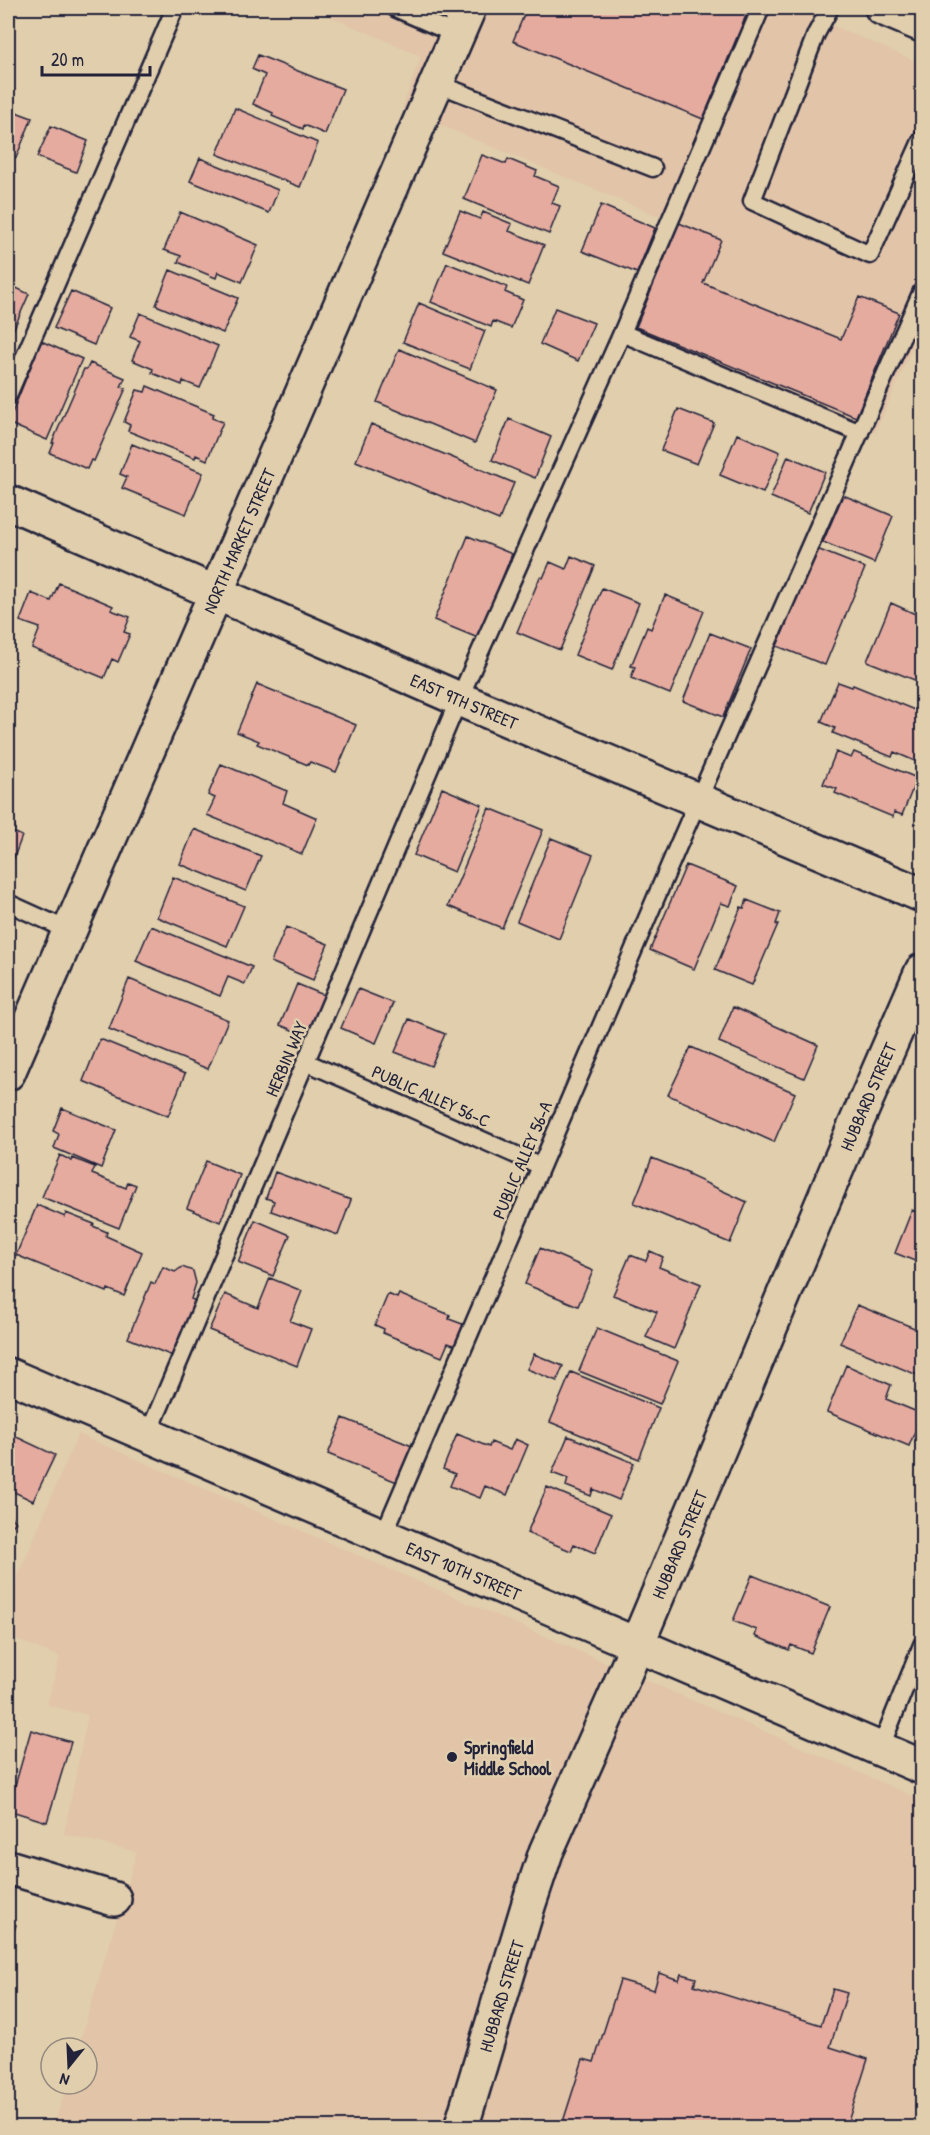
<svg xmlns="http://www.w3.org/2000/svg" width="930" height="2135" font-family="'Patrick Hand',sans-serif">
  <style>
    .built { fill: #e2c4a8 }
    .building { fill: #e5ab9f; stroke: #22223b; stroke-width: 1.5 }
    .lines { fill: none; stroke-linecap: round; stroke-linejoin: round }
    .service-casing { stroke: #22223b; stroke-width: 21 }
    .minor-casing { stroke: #22223b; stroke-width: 38 }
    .tertiary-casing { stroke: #22223b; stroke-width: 38 }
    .secondary-casing { stroke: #22223b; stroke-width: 38 }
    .service { stroke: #e0ceac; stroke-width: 16 }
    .minor { stroke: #e0ceac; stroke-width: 33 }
    .tertiary { stroke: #e0ceac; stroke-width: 33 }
    .secondary { stroke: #e0ceac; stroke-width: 33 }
    .poi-dot { fill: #22223b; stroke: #e0ceac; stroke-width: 2 }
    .labels { text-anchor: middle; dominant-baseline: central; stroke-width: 5; stroke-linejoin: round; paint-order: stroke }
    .street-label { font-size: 18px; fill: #22223b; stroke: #e0ceac }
    .poi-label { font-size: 18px; font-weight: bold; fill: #22223b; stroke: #e0ceac; text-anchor: start }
  </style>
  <rect width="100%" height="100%" fill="#e0ceac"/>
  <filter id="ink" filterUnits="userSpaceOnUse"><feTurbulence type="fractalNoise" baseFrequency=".0167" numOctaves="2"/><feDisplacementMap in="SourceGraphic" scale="12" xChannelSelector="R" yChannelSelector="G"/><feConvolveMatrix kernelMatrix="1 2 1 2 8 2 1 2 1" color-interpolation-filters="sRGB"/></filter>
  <g filter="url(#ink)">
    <!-- built -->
    <path class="built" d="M311 8H792L922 64V326L875 433 619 323 663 218 402 109 421 56Z
      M78 1434 922 1800V2127H54L67 2084H87V2048H78L137 1852 64 1834 88 1715 47 1705 60 1657 8 1636V1600Z"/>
    <!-- building -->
    <path class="building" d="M527 8H749L703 119 513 41Z
      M258 55 343 89 325 134 304 125 303 129 272 116 273 113 253 104 265 75 252 69Z
      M235 108 318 143 300 187 217 154Z
      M8 109 32 118 16 158 8 155Z
      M51 126 88 141 76 172 37 157Z
      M482 155 506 164 508 159 537 171 535 176 559 186 552 203 560 206 549 234 464 199Z
      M200 158 278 190 269 213 190 181Z
      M601 205 655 228 637 273 582 251Z
      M460 211 480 219 483 212 512 224 509 231 544 245 528 285 443 251Z
      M180 212 258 245 242 282 218 272 216 278 178 262 181 256 164 250Z
      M679 223 721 240 703 283 841 339 859 297 899 313 856 417 636 327Z
      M447 263 507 287 505 292 523 300 511 328 493 321 491 327 431 302Z
      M170 270 238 298 223 333 156 305Z
      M8 284 29 294 8 342Z
      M71 291 110 308 94 345 54 328Z
      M419 303 485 331 470 369 403 342Z
      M555 308 594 323 578 361 540 344Z
      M140 313 218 346 200 388 183 381 182 385 152 373 153 369 132 360 140 341 130 337Z
      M41 341 82 359 47 440 8 423Z
      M399 349 497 390 475 443 377 402Z
      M90 363 125 378 121 387 126 388 94 461 91 460 87 469 50 453 54 443H52L84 369H87Z
      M147 386 214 414 212 418 223 422 207 460 196 455 195 458 128 431 130 425 124 422 137 390 145 392Z
      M678 409 714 423 697 464 661 450Z
      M509 419 551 437 535 478 492 460Z
      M371 424 514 483 499 520 356 461Z
      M737 434 780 452 763 493 720 475Z
      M132 444 203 473 186 514 122 488 127 477 120 474Z
      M788 456 825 472 808 513 771 497Z
      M843 495 893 516 874 563 823 542Z
      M468 536 512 554 478 638 434 620Z
      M922 547V566L916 563Z
      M817 549 865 568 825 665 777 646Z
      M571 556 595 566 560 650 517 632 540 577 543 578 550 562 566 569Z
      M59 583 113 606 111 610 130 617 124 632 130 634 118 662 112 659 104 678 32 648 40 628 20 621 31 593 51 601Z
      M602 588 639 603 612 670 575 655Z
      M665 595 704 611 670 694 631 678 635 667 631 666 647 627 651 629Z
      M891 603 922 617V683L867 661Z
      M710 633 751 649 723 717 683 701Z
      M838 682 852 687 853 685 922 713V764L894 752 892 757 833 733 835 728 821 722Z
      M257 684 356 725 336 772 310 762 308 765 257 744 259 741 237 732Z
      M836 752 851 758 854 752 917 778 902 815 894 812 893 817 835 793 837 789 823 784Z
      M221 764 287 791 283 803 317 818 302 854 207 815 215 798 208 795Z
      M442 788 482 805 454 872 414 855Z
      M489 808 543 830 502 928 448 906Z
      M8 822 15 826 13 832 22 836 8 874Z
      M194 829 261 856 246 891 180 864Z
      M551 838 593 855 559 939 517 921Z
      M686 865 738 886 730 906 721 903 694 969 650 950Z
      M173 877 244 906 227 946 157 917Z
      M747 900 780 913 776 924H778L752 985 715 970 741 907 744 908Z
      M151 926 252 967 245 984 228 977 220 996 136 961Z
      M286 927 328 944 313 980 271 962Z
      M129 979 228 1020 208 1069 109 1029Z
      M297 984 326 996 309 1037 280 1025Z
      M358 989 393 1003 376 1043 341 1028Z
      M733 1007 818 1045 804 1078 719 1042Z
      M409 1019 445 1034 431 1066 395 1052Z
      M100 1039 185 1074 168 1116 83 1081Z
      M691 1047 795 1093 774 1142 668 1095Z
      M62 1108 116 1130 101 1168 54 1148 59 1134 53 1131Z
      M60 1155 72 1161V1158L95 1167 92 1174 126 1188 128 1182 136 1185 119 1228 42 1197Z
      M652 1158 689 1173 688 1175 747 1202 730 1243 634 1203Z
      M206 1161 240 1175 220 1222 187 1208Z
      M275 1172 351 1200 338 1235 271 1211 274 1201 266 1198Z
      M37 1205 65 1217 66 1213 94 1224 93 1226 107 1232 106 1236 142 1252 124 1296 108 1289 107 1292 16 1255Z
      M912 1210 922 1214V1264L895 1253Z
      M255 1220 290 1235 273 1276 238 1262Z
      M540 1248 593 1271 578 1306 525 1284Z
      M650 1251 663 1257 659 1267 701 1284 674 1349 646 1337 657 1312 613 1295 630 1255 646 1261Z
      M163 1267 175 1272 182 1267 193 1271 196 1283 191 1299 198 1302 175 1357 128 1338 151 1282 155 1284Z
      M270 1278 302 1291 290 1321 311 1329 297 1366 209 1330 225 1294 258 1308Z
      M388 1294 397 1298 399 1294 450 1315 449 1319 465 1325 456 1346 448 1343 442 1357 383 1333 384 1329 375 1325Z
      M857 1305 922 1331V1377L840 1343Z
      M597 1328 678 1361 660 1404 579 1371Z
      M534 1354 563 1366 557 1381 527 1369Z
      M846 1365 891 1385 886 1399 922 1414 909 1446 827 1412Z
      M571 1372 659 1408 639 1459 550 1422Z
      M343 1418 412 1446 397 1482 328 1454Z
      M8 1433 55 1455 33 1501 8 1489Z
      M457 1434 489 1447 491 1442 510 1450 515 1439 528 1445 507 1495 485 1486 480 1498 450 1486 455 1474 443 1469Z
      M568 1436 634 1463 619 1500 593 1489 591 1496 566 1486 568 1479 552 1473Z
      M547 1487 611 1514 595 1553 574 1544 571 1551 527 1533Z
      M8 1513 16 1522 8 1530Z
      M752 1575 830 1607 811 1653 791 1645 789 1650 755 1636 757 1630 733 1621Z
      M922 1692V1707L917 1705Z
      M31 1730 71 1742 47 1822 8 1810Z
      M8 1922 16 1925 8 1949Z
      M659 1973 679 1980 681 1974 696 1978 694 1985 821 2025 833 1989 847 1993 830 2047 868 2059 846 2128H561L583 2059 594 2062 620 1980 654 1990Z"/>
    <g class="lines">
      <defs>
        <path id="service" d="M395 8 457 35
          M830 8 816 34 752 201 870 255 922 139
          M436 83 653 168
          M622 333 860 433
          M8 395 175 8
          M8 903 70 931
          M306 1062 541 1166
          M148 1435 459 699 622 333 761 8
          M383 1536 678 846 922 291
          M880 1749 922 1645"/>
        <g id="minor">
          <path id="s1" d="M8 502 459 699 922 895"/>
          <path id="s2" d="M8 1073 469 8"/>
          <path id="s3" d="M8 1375 922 1767"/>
          <path d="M8 1867 114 1899"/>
        </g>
        <path id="tertiary" d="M882 8 922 25"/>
        <g id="secondary">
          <path id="s4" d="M461 2128 529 1903 546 1852 617 1692 851 1135 922 971"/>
        </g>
      </defs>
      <!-- service casing -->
      <use href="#service" class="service-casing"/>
      <!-- minor casing -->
      <use href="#minor" class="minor-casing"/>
      <!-- tertiary casing -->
      <use href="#tertiary" class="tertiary-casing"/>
      <!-- secondary casing -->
      <use href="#secondary" class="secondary-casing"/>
      <!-- service -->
      <use href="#service" class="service"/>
      <!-- minor -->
      <use href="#minor" class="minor"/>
      <!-- tertiary -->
      <use href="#tertiary" class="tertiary"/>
      <!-- secondary -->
      <use href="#secondary" class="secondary"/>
    </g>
  </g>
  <!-- markers -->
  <circle class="poi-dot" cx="452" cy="1757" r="6"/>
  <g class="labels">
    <!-- street labels -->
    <g class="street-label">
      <text stroke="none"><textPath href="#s2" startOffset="580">NORTH MARKET STREET</textPath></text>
      <text stroke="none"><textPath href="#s1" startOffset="498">EAST 9TH STREET</textPath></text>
      <text transform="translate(286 1059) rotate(-67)">HERBIN WAY</text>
      <text transform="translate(431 1096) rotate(24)">PUBLIC ALLEY 56-C</text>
      <text stroke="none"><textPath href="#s4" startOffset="1110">HUBBARD STREET</textPath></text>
      <text transform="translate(522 1160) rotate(-67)">PUBLIC ALLEY 56-A</text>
      <text stroke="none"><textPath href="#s4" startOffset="624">HUBBARD STREET</textPath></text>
      <text stroke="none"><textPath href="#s3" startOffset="496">EAST 10TH STREET</textPath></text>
      <text stroke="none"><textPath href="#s4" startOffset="138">HUBBARD STREET</textPath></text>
    </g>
    <!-- poi labels -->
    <g class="poi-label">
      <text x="464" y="1747">Springfield<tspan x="464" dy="21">Middle School</tspan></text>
    </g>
  </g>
  <!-- margin -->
  <rect width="930" height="2135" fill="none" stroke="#e0ceac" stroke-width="30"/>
  <rect x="15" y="15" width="900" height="2105" fill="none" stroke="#22223b" stroke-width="2" filter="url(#ink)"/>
  <!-- north arrow -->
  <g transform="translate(69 2066) rotate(198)"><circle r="28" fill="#e0ceac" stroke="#94897f" stroke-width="1.5"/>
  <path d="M0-4.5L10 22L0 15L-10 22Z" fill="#22223b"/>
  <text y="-9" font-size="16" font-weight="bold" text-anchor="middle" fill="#22223b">N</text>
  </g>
  <!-- scale -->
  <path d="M42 66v9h108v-9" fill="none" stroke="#22223b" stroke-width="3"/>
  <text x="51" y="66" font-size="18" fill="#22223b" stroke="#e0ceac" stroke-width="4.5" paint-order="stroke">20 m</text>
</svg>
